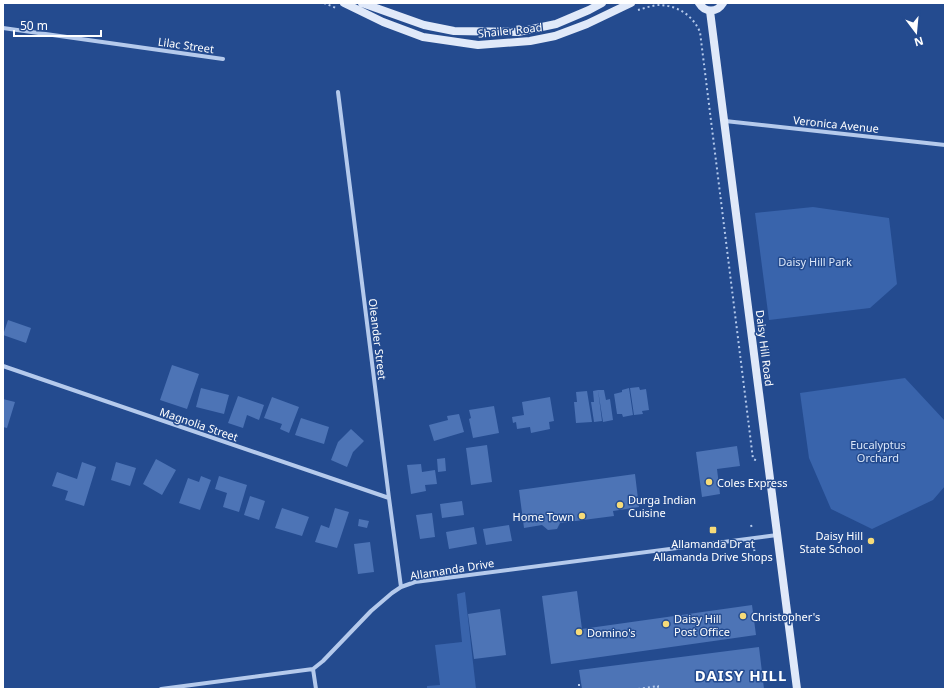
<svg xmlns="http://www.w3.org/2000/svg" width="948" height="692" font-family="'Noto Sans',sans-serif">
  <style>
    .green { fill: #3964ac }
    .building { fill: #4d74b6 }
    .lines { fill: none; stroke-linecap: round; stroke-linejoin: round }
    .path { stroke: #b5caec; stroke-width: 2; stroke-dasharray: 2 3; stroke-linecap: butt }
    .street { stroke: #b5caec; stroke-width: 4 }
    .secondary { stroke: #e0e9f9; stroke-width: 8 }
    .poi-dot { fill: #f6db79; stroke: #244b8f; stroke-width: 1.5 }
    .labels { text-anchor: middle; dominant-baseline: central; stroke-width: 3; stroke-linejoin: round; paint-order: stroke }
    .street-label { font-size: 11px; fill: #fff; stroke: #244b8f }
    .park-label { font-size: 11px; fill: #dae6f9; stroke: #244b8f }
    .poi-label { font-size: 11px; fill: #fff; stroke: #244b8f; text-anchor: start }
    .district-label { font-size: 15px; font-weight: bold; letter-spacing: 1px; fill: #fff; stroke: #244b8f }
  </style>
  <rect width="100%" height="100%" fill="#244b8f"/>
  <!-- green -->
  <path class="green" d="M813 207 889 218 897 284 870 308 769 320 755 213Z
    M905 378 945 421V486L933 500 872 529 831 509 809 458 800 393Z
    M465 592 476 689H427V686L440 685 435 645 462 642 457 594Z"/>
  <!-- building -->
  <path class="building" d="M8 320 31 328 26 343 3 335Z
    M172 365 199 374 187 409 160 400Z
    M639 387 640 390 646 389 649 410 642 411 643 414 634 415 630 388Z
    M201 388 229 395 224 414 196 407Z
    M629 388 633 415 623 417 622 414H617L614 394 622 392V390Z
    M598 390H604L606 400 610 399 613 420 603 422Z
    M598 390 602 421 594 422 591 402H594L593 391Z
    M587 391 592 422 576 423 574 402H577L576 392Z
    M238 396 264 405 259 420 247 415 243 428 228 423Z
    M272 397 299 407 289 433 280 429 282 424 264 418Z
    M550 397 554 421 549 422 550 429 531 433 530 427 517 429 516 422 513 423 512 417 524 415 522 402Z
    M3 399 15 402 7 428 3 427Z
    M494 406 499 433 473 438 469 419 471 418 469 410Z
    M459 414 464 432 434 441 429 425 448 420 447 416Z
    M301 418 329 427 324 444 295 435Z
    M351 429 364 441 353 452 347 467 331 460 338 442Z
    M487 445 492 482 471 485 466 448Z
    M737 446 740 466 717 469 720 494 702 497 696 452Z
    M445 458 446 471 438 472 437 459Z
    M156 459 176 470 162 495 143 484Z
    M82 462 96 467 84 506 65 500 68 491 52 486 57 472 77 479Z
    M116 462 136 468 130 486 111 480Z
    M421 464 422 472 435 470 437 484 425 485 426 491 411 494 407 465Z
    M635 474 639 507 613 511 614 516 560 523 557 529 548 530 542 525 524 528 519 490Z
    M201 476 211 480 200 510 179 503 188 478 199 482Z
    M219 476 247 485 239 512 223 507 227 493 215 489Z
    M250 496 265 501 259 520 244 515Z
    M462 501 464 515 442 518 440 504Z
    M282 508 309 517 302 536 275 528Z
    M335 508 349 512 337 548 315 542 321 525 329 528Z
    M432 513 435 537 420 539 416 515Z
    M359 519 369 521 367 528 358 526Z
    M509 525 512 541 486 545 483 529Z
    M474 527 477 544 449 549 446 532Z
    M370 542 374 572 358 574 354 544Z
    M577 591 582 629 752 605 756 635 551 664 542 596Z
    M500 609 506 655 474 659 468 614Z
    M759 647 764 689H582L579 670Z"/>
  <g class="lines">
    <!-- path -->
    <path class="path" d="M324 3 336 8
      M638 10C645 8 653 5 660 5 679 6 693 16 700 32L753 459 758 461
      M751 525 752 528
      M754 549 755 553
      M579 684V689
      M638 689 658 686V689"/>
    <!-- street -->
    <path class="street" d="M3 28 223 59
      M338 92 389 498 401 587
      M725 121 945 145
      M3 366 389 498
      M313 669 316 689
      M161 689 313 669 323 661 371 611 392 593 401 587 415 582 777 535"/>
    <!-- secondary -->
    <path class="secondary" d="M344 3 383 22 423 37 478 45 530 41 555 36 587 24 631 3
      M362 3 424 25 454 31 518 32 556 24 589 10 602 3
      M699 3C705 13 717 13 723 3
      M710 11 797 689"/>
  </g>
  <!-- markers -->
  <g class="poi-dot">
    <circle cx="709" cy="482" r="4"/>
    <circle cx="620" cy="505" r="4"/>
    <circle cx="582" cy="516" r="4"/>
    <rect x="709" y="526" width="8" height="8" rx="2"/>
    <circle cx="871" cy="541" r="4"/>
    <circle cx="743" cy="616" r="4"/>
    <circle cx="666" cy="624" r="4"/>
    <circle cx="579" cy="632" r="4"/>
  </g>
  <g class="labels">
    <!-- street labels -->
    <g class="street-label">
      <text transform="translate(510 30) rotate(-6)">Shailer Road</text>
      <text transform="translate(186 45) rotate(8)">Lilac Street</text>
      <text transform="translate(836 124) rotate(6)">Veronica Avenue</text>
      <text transform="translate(378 339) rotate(83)">Oleander Street</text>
      <text transform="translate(765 348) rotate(83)">Daisy Hill Road</text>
      <text transform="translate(199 424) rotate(19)">Magnolia Street</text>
      <text transform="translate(452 569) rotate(-9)">Allamanda Drive</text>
    </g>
    <!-- park labels -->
    <g class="park-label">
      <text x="815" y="261">Daisy Hill Park</text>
      <text x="878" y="444">Eucalyptus<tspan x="878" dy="13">Orchard</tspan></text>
    </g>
    <!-- poi labels -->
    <g class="poi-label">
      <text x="717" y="482">Coles Express</text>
      <text x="628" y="499">Durga Indian<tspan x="628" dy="13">Cuisine</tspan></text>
      <text x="574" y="516" text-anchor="end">Home Town</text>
      <text x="863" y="535" text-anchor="end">Daisy Hill<tspan x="863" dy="13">State School</tspan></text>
      <text x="713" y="543" text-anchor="middle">Allamanda Dr at<tspan x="713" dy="13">Allamanda Drive Shops</tspan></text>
      <text x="751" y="616">Christopher's</text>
      <text x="674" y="618">Daisy Hill<tspan x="674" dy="13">Post Office</tspan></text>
      <text x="587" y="632">Domino's</text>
    </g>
    <!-- district labels -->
    <g class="district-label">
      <text x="741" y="675">DAISY HILL</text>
    </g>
  </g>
  <!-- border -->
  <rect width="948" height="692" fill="none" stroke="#ffffff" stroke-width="8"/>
  <!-- north arrow -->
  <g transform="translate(916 32) rotate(164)" stroke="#244b8f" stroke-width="3" paint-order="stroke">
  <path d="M0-3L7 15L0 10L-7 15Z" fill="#ffffff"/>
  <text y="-6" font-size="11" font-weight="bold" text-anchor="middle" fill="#ffffff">N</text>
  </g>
  <!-- scale -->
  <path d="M14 30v6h87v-6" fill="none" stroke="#ffffff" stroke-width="2"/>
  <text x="20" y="30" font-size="12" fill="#ffffff" stroke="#244b8f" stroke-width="3" paint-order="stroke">50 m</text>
</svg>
